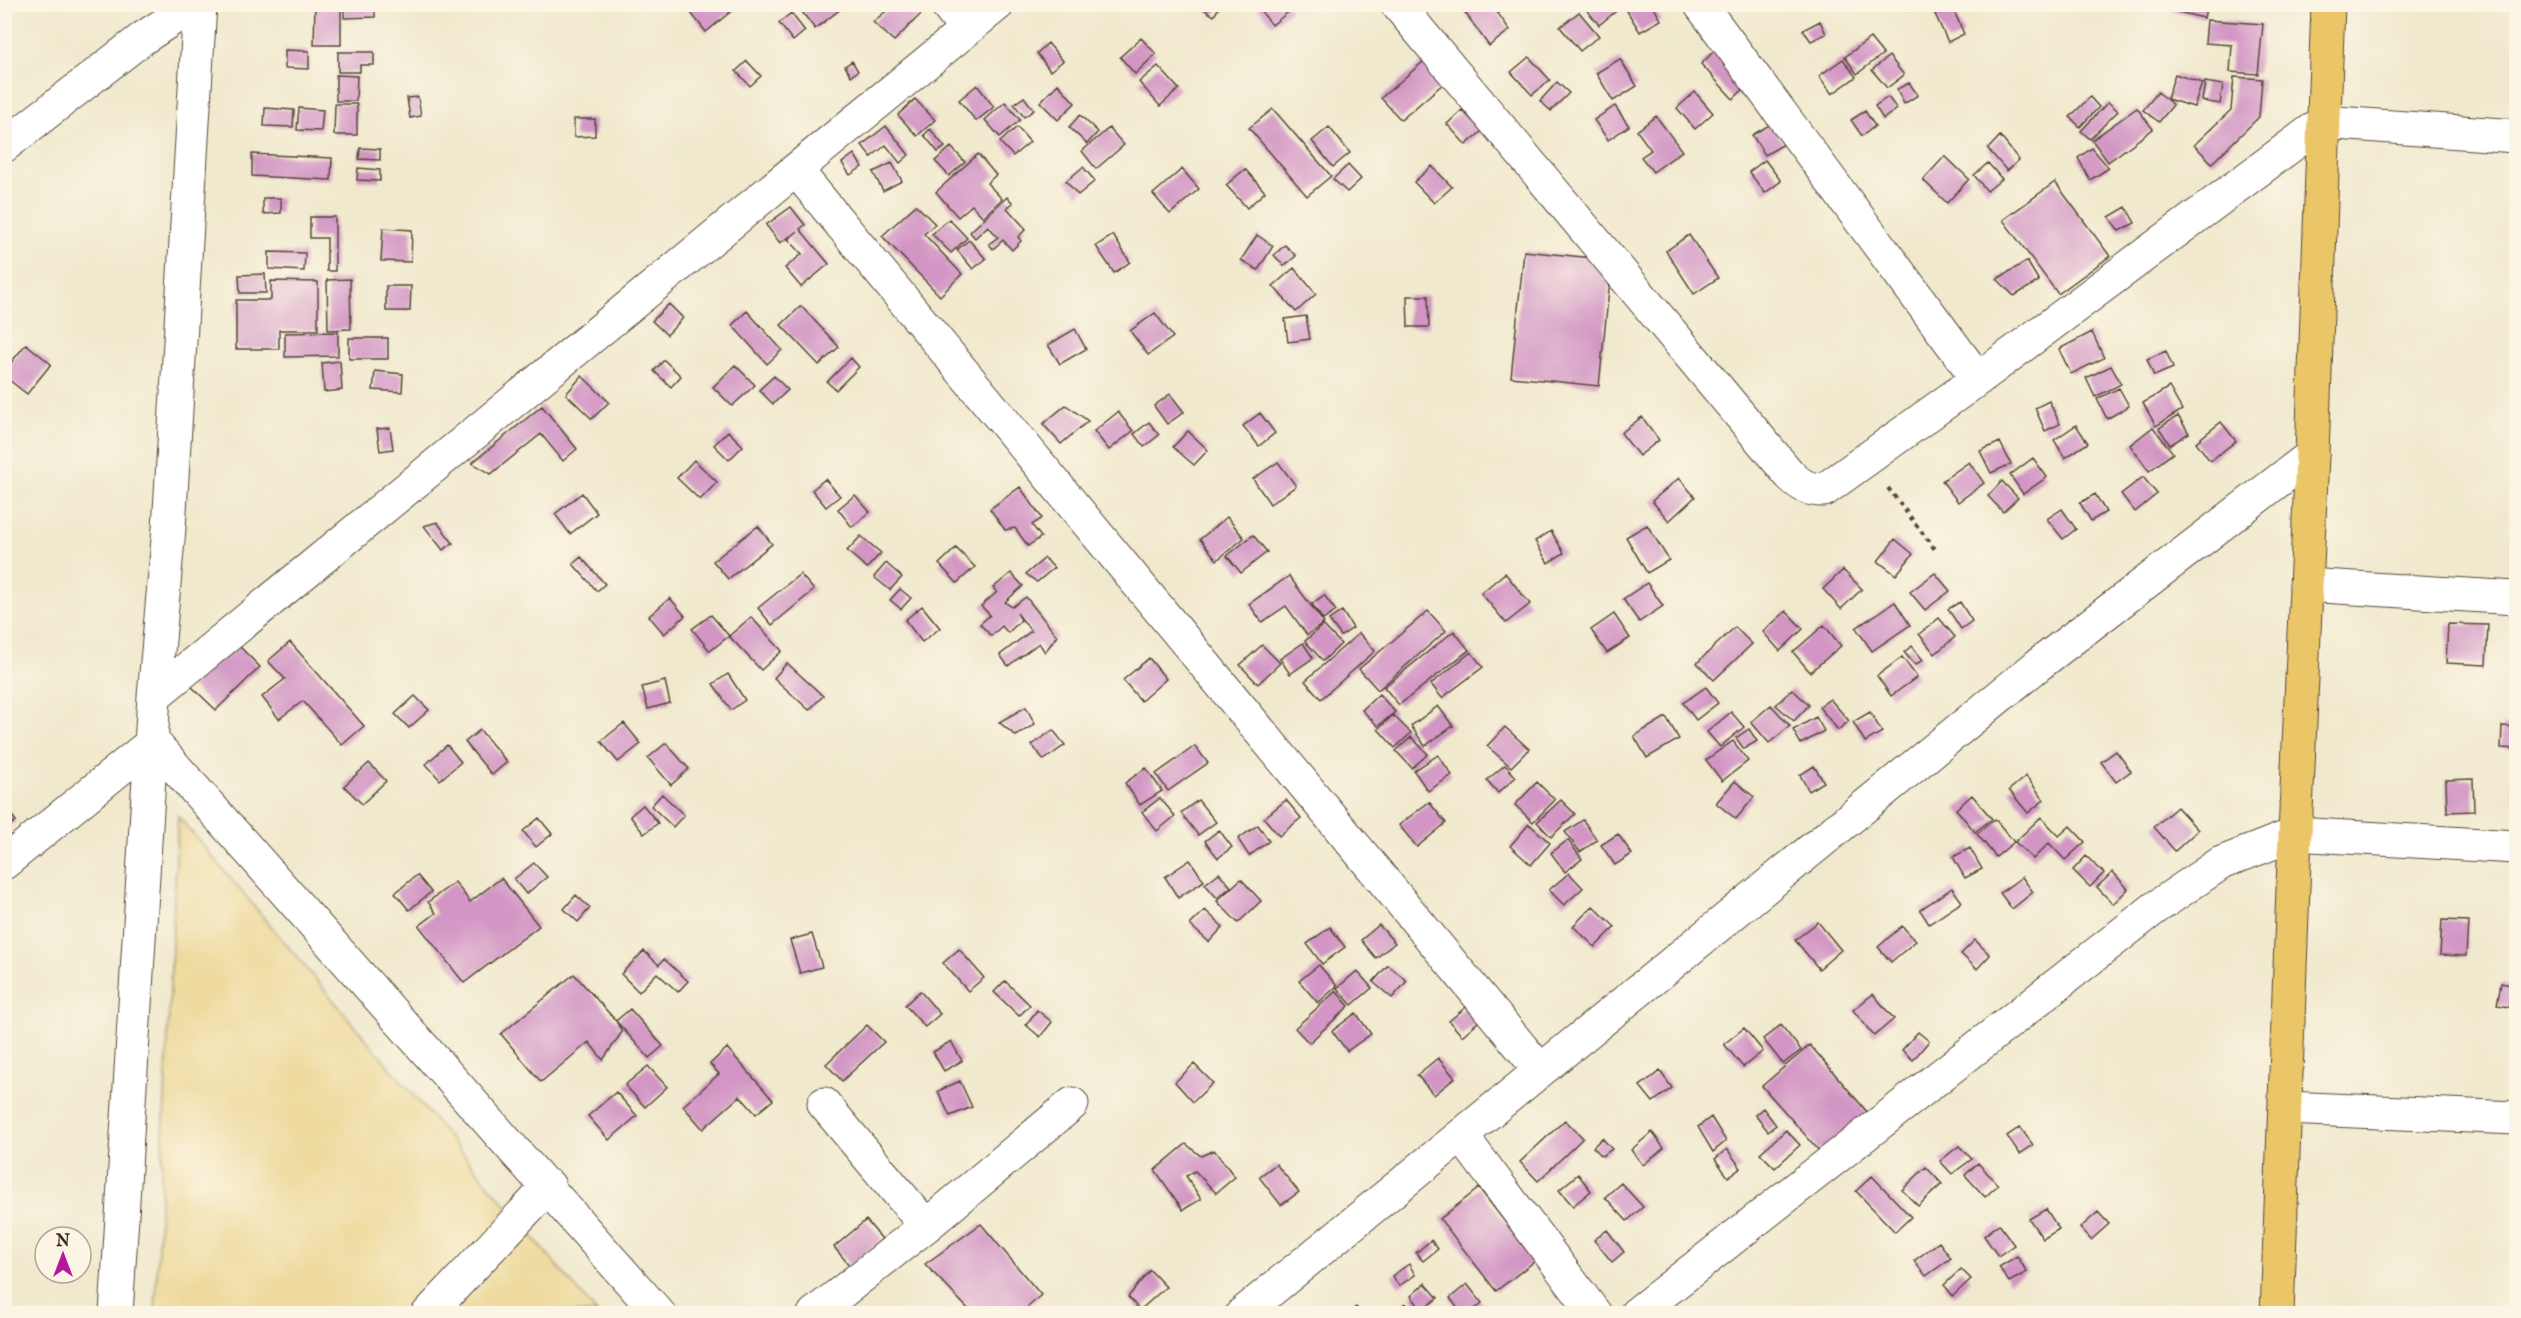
<svg xmlns="http://www.w3.org/2000/svg" width="2521" height="1318" font-family="'IM FELL English',serif">
  <style>
    .sand { fill: #eeda9e; stroke: #94825e; stroke-width: 1.5 }
    .building { fill: #d295c4 }
    .lines { fill: none; stroke-linecap: round; stroke-linejoin: round }
    .street-casing { stroke: #564738; stroke-width: 35 }
    .primary-casing { stroke: #564738; stroke-width: 35 }
    .path { stroke: #564738; stroke-width: 4; stroke-dasharray: 4.5 4.5; stroke-linecap: butt }
    .street { stroke: #fff; stroke-width: 33 }
    .primary { stroke: #ebc669; stroke-width: 33 }
  </style>
  <rect width="100%" height="100%" fill="#fcf5e5"/>
  <filter id="ink" filterUnits="userSpaceOnUse"><feTurbulence type="fractalNoise" baseFrequency=".0167" numOctaves="2"/><feDisplacementMap in="SourceGraphic" scale="12" xChannelSelector="R" yChannelSelector="G"/><feConvolveMatrix kernelMatrix="1 2 1 2 8 2 1 2 1" color-interpolation-filters="sRGB"/></filter>
  <filter id="wash" filterUnits="userSpaceOnUse"><feTurbulence type="fractalNoise" baseFrequency=".008" numOctaves="4" result="noise"/><feDisplacementMap in="SourceGraphic" scale="24" xChannelSelector="R" yChannelSelector="G"/><feGaussianBlur stdDeviation="1.35" result="paint"/><feColorMatrix in="noise" values="0 0 0 0 0 0 0 0 0 0 0 0 0 0 0 0 0 1.4 0 .05"/><feComposite in="paint" operator="in"/></filter>
  <g filter="url(#wash)">
    <rect width="100%" height="100%" fill="#f0e9cd"/>
    <!-- sand -->
    <path class="sand" d="M178 816 597 1313H155Z"/>
    <g id="blocks">
      <!-- building -->
      <path class="building" d="M315 4H341V45H314Z
        M344 4H375V17L344 18Z
        M684 4H740L706 32Z
        M796 4H841L843 7 815 29Z
        M895 4H924L927 8 894 41 873 22Z
        M1196 4H1221L1214 16Z
        M1255 4H1286L1291 10 1272 25Z
        M1465 4H1491L1510 30 1489 46 1461 7Z
        M1591 4H1619L1621 7 1599 25 1586 9Z
        M1637 4H1652L1661 20 1640 32 1627 11Z
        M1905 4H1918L1912 11Z
        M2174 4H2207L2204 18 2173 11Z
        M1952 6 1964 34 1948 42 1935 14Z
        M1579 12 1599 36 1580 51 1560 27Z
        M791 13 805 31 793 41 779 23Z
        M2207 20 2263 24 2258 74 2230 72 2232 45 2205 43Z
        M1820 21 1826 34 1811 41 1803 30Z
        M1141 38 1156 54 1135 74 1120 57Z
        M1870 38 1883 54 1857 74 1845 57Z
        M1048 43 1063 61 1050 71 1037 53Z
        M1717 48 1749 84 1733 99 1701 64Z
        M285 50 309 51V69L285 68Z
        M338 52H374V65H360V72H338Z
        M1889 56 1904 75 1887 88 1872 70Z
        M1529 57 1550 80 1532 95 1511 72Z
        M1620 59 1637 86 1613 101 1596 73Z
        M1843 59 1856 77 1832 94 1819 76Z
        M747 61 761 76 750 86 736 71Z
        M852 61 858 71 851 76 845 66Z
        M1424 61 1444 83 1401 120 1381 98Z
        M1158 66 1179 89 1160 106 1139 82Z
        M2175 74 2202 83 2194 107 2167 99Z
        M336 75 357 76 356 101H336Z
        M2234 77 2262 79 2259 117 2212 163 2194 145 2231 110Z
        M1557 82 1569 93 1551 111 1540 101Z
        M2205 82 2223 85 2220 104 2202 101Z
        M1909 83 1918 95 1904 104 1897 89Z
        M1058 84 1075 103 1058 120 1040 102Z
        M977 85 994 107 976 121 959 100Z
        M1695 92 1713 113 1695 129 1677 108Z
        M2158 92 2173 105 2159 122 2143 110Z
        M418 97 421 116 410 118 407 98Z
        M1024 97 1034 110 1024 117 1014 104Z
        M1888 97 1897 109 1883 119 1875 106Z
        M2090 97 2099 107 2080 127 2070 117Z
        M915 99 935 120 917 136 898 115Z
        M1005 102 1020 120 1000 137 985 120Z
        M2108 102 2118 111 2090 139 2081 131Z
        M335 104H357V135H334Z
        M1615 106 1629 126 1608 140 1594 120Z
        M265 108 294 110 293 127 264 126Z
        M299 108 323 110 321 131 297 130Z
        M2137 108 2153 129 2108 162 2092 140Z
        M1273 109 1331 176 1307 196 1249 128Z
        M1462 110 1482 131 1466 145 1447 124Z
        M1865 111 1875 126 1862 136 1851 120Z
        M1080 115 1098 132 1087 144 1069 127Z
        M1656 116 1682 151 1653 172 1641 157 1651 150 1637 131Z
        M574 119H595V136L574 137Z
        M1771 124 1784 144 1765 155 1752 135Z
        M886 126 909 155 900 163 886 145 871 157 862 145Z
        M1017 127 1030 142 1013 156 1000 142Z
        M1329 127 1350 153 1333 167 1312 141Z
        M1109 128 1124 145 1096 169 1082 151Z
        M930 129 945 147 938 152 924 135Z
        M2000 136 2019 160 2007 171 1988 149Z
        M951 147 965 162 949 176 935 161Z
        M360 148 380 149V160L359 159Z
        M2092 148 2109 168 2090 180 2078 158Z
        M252 154 332 158 331 180 252 176Z
        M854 154 862 167 850 175 842 163Z
        M978 154 996 175 987 183 1002 199 983 217 972 205 958 217 936 192Z
        M1945 156 1969 179 1947 203 1923 180Z
        M1765 160 1781 181 1765 193 1749 172Z
        M892 163 902 181 883 191 873 172Z
        M1988 163 2002 179 1987 191 1974 175Z
        M1348 165 1361 179 1347 192 1333 179Z
        M1432 166 1452 187 1434 203 1414 182Z
        M1083 167 1095 181 1078 195 1066 181Z
        M358 168 380 170V181L357 180Z
        M1182 169 1199 189 1170 214 1153 194Z
        M1245 169 1265 192 1247 208 1226 185Z
        M2055 182 2110 256 2058 294 2003 220Z
        M1007 197 1013 203 1007 208 1026 229 1018 237 1021 241 1012 250 1003 240 993 249 989 244 998 237 988 226 975 238 970 232Z
        M263 198H281V213L263 214Z
        M916 205 935 224 924 234 962 274 940 296 882 236Z
        M791 207 805 225 800 229 829 264 801 287 785 268 802 254 788 239 798 231 780 243 766 225Z
        M2126 207 2135 223 2119 231 2109 217Z
        M310 217H335V271H327V238H310Z
        M949 219 967 238 951 253 932 234Z
        M383 228 412 230 411 262 381 261Z
        M1113 235 1130 262 1114 273 1096 246Z
        M1257 235 1273 246 1258 270 1241 260Z
        M1689 235 1718 278 1694 294 1666 251Z
        M969 240 986 259 973 269 957 250Z
        M1285 245 1296 256 1284 266 1274 255Z
        M1524 251 1612 260 1599 386 1511 377Z
        M269 252 305 253 304 271 269 269Z
        M2027 261 2039 281 2014 296 1997 279Z
        M1294 268 1316 294 1296 312 1273 286Z
        M265 274 266 293H240L239 275Z
        M350 279 351 329 328 330 327 280Z
        M271 281 318 282V330H279V349H236V300H271Z
        M386 286H411L410 311H386Z
        M1407 296H1428L1429 327H1408Z
        M669 304 683 318 667 335 652 321Z
        M801 306 839 347 819 365 781 325Z
        M747 311 782 350 767 364 732 325Z
        M1155 313 1173 337 1148 355 1130 331Z
        M1306 316 1310 339 1288 342 1285 319Z
        M1075 329 1086 349 1060 364 1048 345Z
        M338 332V356L285 357V333Z
        M2092 332 2104 358 2071 374 2059 349Z
        M349 338H388V359H349Z
        M26 344 51 364 27 394 4 376V371Z
        M2166 351 2173 368 2154 376 2147 359Z
        M851 358 859 367 836 390 827 382Z
        M664 360 681 376 671 387 654 371Z
        M340 361 342 390 324 392 322 363Z
        M735 365 755 385 732 406 713 387Z
        M2111 366 2121 384 2095 397 2086 378Z
        M375 371 403 374 402 392 373 390Z
        M582 376 609 402 592 419 566 394Z
        M774 376 788 390 773 404 759 390Z
        M2169 387 2182 410 2156 426 2143 403Z
        M2119 388 2129 406 2107 419 2097 399Z
        M1170 394 1184 412 1167 424 1154 406Z
        M2049 401 2060 424 2045 431 2035 408Z
        M1066 405 1088 421 1061 444 1043 424Z
        M542 406 577 449 563 461 541 434 491 474 472 463Z
        M1118 412 1133 431 1109 450 1094 431Z
        M1260 413 1275 433 1259 446 1243 426Z
        M2178 416 2189 433 2170 445 2159 428Z
        M1642 417 1659 440 1639 456 1621 433Z
        M1149 422 1159 435 1144 447 1134 434Z
        M2221 422 2236 441 2210 461 2196 442Z
        M2076 425 2088 443 2065 458 2054 440Z
        M2153 427 2173 453 2149 471 2130 445Z
        M390 428 393 449 380 451 377 429Z
        M728 431 743 446 729 460 714 445Z
        M1188 431 1208 450 1194 465 1173 447Z
        M2000 442 2011 464 1991 473 1980 451Z
        M2033 458 2047 477 2023 494 2010 475Z
        M694 460 717 482 700 500 677 478Z
        M1278 462 1296 486 1270 504 1253 479Z
        M1969 462 1984 483 1958 502 1942 481Z
        M2143 477 2157 494 2135 512 2121 494Z
        M1679 478 1695 497 1669 521 1652 501Z
        M825 479 840 496 826 507 812 490Z
        M2002 481 2018 498 2003 512 1988 496Z
        M1020 487 1042 518 1032 525 1041 537 1028 546 1015 528 1005 530 990 509Z
        M582 493 597 513 570 534 555 514Z
        M2095 494 2106 512 2091 521 2080 503Z
        M855 495 870 512 852 527 838 509Z
        M2062 509 2076 529 2063 539 2047 519Z
        M1227 517 1244 538 1217 560 1200 539Z
        M437 522 453 543 443 550 424 526Z
        M1647 525 1669 560 1647 573 1626 537Z
        M758 526 772 544 728 579 713 561Z
        M1551 531 1564 553 1548 563 1535 541Z
        M1253 535 1267 552 1241 573 1227 556Z
        M861 536 881 553 867 568 847 551Z
        M1895 539 1913 554 1896 575 1878 561Z
        M956 548 975 567 957 583 939 564Z
        M581 557 605 584 597 591 573 564Z
        M1045 558 1054 568 1037 582 1026 574Z
        M886 563 902 577 890 590 874 577Z
        M1843 570 1862 589 1841 609 1823 589Z
        M1011 573 1023 586 1005 602 1012 607 1026 597 1057 636 1045 652 1039 643 1008 666 1000 655 1031 631 1017 613 1021 620 1008 633 1002 626 991 636 980 624 990 615 981 606 997 592 993 588Z
        M1505 573 1530 604 1506 623 1481 593Z
        M1935 573 1950 591 1925 610 1910 592Z
        M800 574 814 590 772 625 758 608Z
        M1289 576 1324 623 1307 635 1286 606 1262 622 1249 604Z
        M1647 583 1663 606 1639 622 1623 599Z
        M900 589 911 598 901 609 890 600Z
        M1324 595 1336 611 1323 620 1312 604Z
        M670 598 685 616 664 634 649 616Z
        M1895 602 1910 625 1872 651 1856 628Z
        M1960 602 1972 621 1961 629 1948 609Z
        M922 606 940 628 922 642 905 620Z
        M1342 611 1353 628 1341 636 1329 620Z
        M1428 611 1446 631 1378 690 1359 669Z
        M1786 611 1803 629 1780 651 1763 632Z
        M1614 614 1630 638 1607 653 1591 630Z
        M711 615 729 636 710 651 692 629Z
        M751 617 782 651 761 670 729 636Z
        M1939 618 1955 637 1935 654 1919 634Z
        M2448 624 2488 625 2486 665 2446 663Z
        M1323 625 1341 644 1323 661 1305 641Z
        M1824 625 1841 646 1810 672 1793 652Z
        M1735 627 1752 644 1714 680 1697 663Z
        M1454 631 1469 650 1399 705 1384 687Z
        M1359 633 1375 651 1321 699 1305 681Z
        M235 642 260 667 216 710 191 686Z
        M290 642 364 726 342 745 303 701 279 719 262 697 285 679 268 661Z
        M1303 643 1313 658 1290 674 1280 659Z
        M1262 645 1280 663 1258 684 1240 665Z
        M1912 646 1923 660 1915 665 1904 652Z
        M1471 652 1483 667 1442 698 1431 684Z
        M1902 657 1917 677 1891 696 1877 676Z
        M1149 658 1166 679 1141 701 1123 680Z
        M787 663 823 696 809 710 774 678Z
        M728 674 745 700 731 710 713 684Z
        M665 681 670 703 648 709 642 687Z
        M1706 687 1718 703 1696 720 1683 703Z
        M1792 689 1809 705 1794 721 1776 705Z
        M1379 694 1395 712 1378 726 1362 710Z
        M415 696 429 710 409 728 395 714Z
        M1830 699 1849 721 1838 730 1819 707Z
        M1771 705 1790 726 1769 743 1751 722Z
        M1438 706 1453 726 1425 746 1411 726Z
        M1026 707 1035 724 1016 736 999 722Z
        M1731 712 1744 727 1720 747 1707 732Z
        M1870 712 1882 732 1865 742 1853 722Z
        M1393 715 1411 733 1395 748 1378 729Z
        M1666 717 1679 739 1647 758 1634 736Z
        M1816 717 1824 731 1801 744 1793 730Z
        M624 723 641 744 618 762 601 741Z
        M2502 726 2516 727V749L2501 748Z
        M1505 727 1529 749 1511 767 1487 746Z
        M1749 729 1757 741 1744 749 1736 738Z
        M480 730 507 762 492 775 465 742Z
        M1053 730 1065 745 1044 760 1032 745Z
        M1411 737 1428 754 1412 768 1396 751Z
        M1733 741 1748 761 1722 781 1706 760Z
        M666 743 689 769 671 785 648 758Z
        M447 745 461 762 440 780 426 764Z
        M1195 746 1208 763 1168 791 1156 774Z
        M2116 751 2131 771 2116 782 2101 762Z
        M1438 755 1452 775 1428 791 1414 771Z
        M369 763 386 781 362 804 344 786Z
        M1505 765 1516 777 1498 793 1487 780Z
        M1814 766 1824 782 1809 791 1800 775Z
        M1146 768 1162 791 1140 805 1125 783Z
        M2026 776 2044 800 2028 813 2009 790Z
        M2473 779 2474 811 2447 812 2446 780Z
        M1735 781 1754 797 1736 819 1716 803Z
        M1537 782 1555 800 1533 822 1515 805Z
        M662 794 684 815 673 827 651 806Z
        M1972 795 1992 819 1975 832 1956 809Z
        M1160 798 1175 816 1157 831 1142 812Z
        M1198 800 1216 822 1198 835 1181 813Z
        M1286 800 1301 818 1279 836 1264 818Z
        M1561 800 1575 814 1551 837 1537 822Z
        M1429 802 1446 823 1417 847 1399 825Z
        M4 805 16 821 4 829Z
        M643 805 658 823 644 834 630 816Z
        M2177 807 2198 830 2175 851 2154 827Z
        M2041 817 2059 836 2070 826 2085 842 2065 860 2049 843 2033 859 2015 842Z
        M539 818 552 834 536 847 523 831Z
        M1995 819 2014 842 1996 857 1977 834Z
        M1583 820 1597 840 1580 852 1565 832Z
        M1529 824 1550 843 1531 865 1510 846Z
        M1258 825 1269 841 1249 856 1238 839Z
        M1219 830 1232 847 1218 858 1205 841Z
        M1618 834 1632 854 1615 865 1601 845Z
        M1568 840 1582 859 1565 872 1551 853Z
        M1970 848 1982 869 1965 878 1953 857Z
        M2086 856 2104 873 2090 887 2073 870Z
        M1190 860 1204 881 1178 898 1165 877Z
        M534 863 547 877 526 894 514 879Z
        M2113 872 2128 889 2113 904 2097 887Z
        M1219 873 1231 887 1217 898 1205 884Z
        M1569 873 1583 888 1564 905 1549 890Z
        M417 875 431 892 409 910 395 893Z
        M2022 877 2033 892 2012 909 2000 893Z
        M501 878 539 926 464 983 419 926 436 913 428 902 455 882 470 902Z
        M1241 879 1261 901 1238 923 1217 901Z
        M1952 888 1962 902 1929 924 1920 910Z
        M576 895 590 908 578 922 564 909Z
        M1593 906 1615 927 1595 947 1573 926Z
        M1205 910 1223 927 1209 942 1190 925Z
        M2442 920 2468 921 2466 956 2440 955Z
        M1818 922 1841 950 1819 969 1795 940Z
        M1379 925 1395 943 1376 958 1361 940Z
        M1902 926 1916 941 1891 962 1878 947Z
        M1330 927 1345 947 1322 964 1307 944Z
        M812 934 822 967 800 973 790 940Z
        M1975 940 1990 955 1977 969 1961 954Z
        M959 949 984 978 968 991 943 963Z
        M644 951 659 965 664 959 688 981 678 992 657 973 639 992 621 974Z
        M1319 965 1337 986 1318 1003 1299 981Z
        M1388 965 1407 981 1392 998 1373 982Z
        M1357 971 1372 988 1352 1005 1337 988Z
        M574 974 616 1021 622 1032 603 1060 589 1042 541 1082 501 1034Z
        M1005 981 1030 1005 1019 1016 994 992Z
        M2501 983 2516 986V1008L2497 1005Z
        M920 991 940 1014 925 1027 905 1005Z
        M1336 991 1349 1006 1309 1043 1295 1028Z
        M1873 994 1894 1019 1874 1036 1853 1010Z
        M1466 1007 1479 1021 1462 1036 1449 1021Z
        M630 1009 663 1046 649 1058 616 1021Z
        M1037 1010 1052 1022 1040 1037 1026 1025Z
        M1356 1013 1371 1034 1347 1051 1332 1031Z
        M867 1025 884 1042 842 1081 826 1064Z
        M1781 1025 1801 1050 1783 1064 1763 1039Z
        M1744 1028 1763 1051 1743 1067 1724 1044Z
        M1918 1032 1929 1041 1913 1060 1902 1050Z
        M951 1041 962 1061 944 1071 933 1052Z
        M1810 1045 1868 1113 1821 1153 1762 1086Z
        M727 1048 773 1100 756 1114 740 1096 703 1129 683 1106 719 1074 710 1064Z
        M1438 1058 1455 1078 1434 1095 1417 1075Z
        M1194 1064 1213 1083 1193 1102 1175 1082Z
        M648 1066 667 1087 645 1107 625 1085Z
        M1660 1071 1672 1088 1653 1102 1640 1086Z
        M960 1081 972 1107 950 1116 938 1091Z
        M616 1092 637 1116 609 1140 588 1116Z
        M1763 1108 1776 1125 1768 1131 1755 1115Z
        M1711 1117 1726 1141 1713 1152 1698 1127Z
        M1565 1120 1583 1138 1538 1181 1520 1162Z
        M2020 1127 2033 1145 2020 1154 2007 1136Z
        M1786 1130 1800 1145 1775 1168 1760 1153Z
        M1652 1132 1664 1148 1643 1165 1631 1150Z
        M1602 1138 1612 1149 1602 1156 1593 1147Z
        M1186 1144 1201 1156 1214 1150 1235 1177 1216 1193 1195 1171 1186 1176 1201 1199 1183 1210 1155 1170Z
        M1959 1146 1972 1159 1952 1174 1940 1161Z
        M1727 1149 1741 1168 1728 1177 1715 1159Z
        M1978 1163 1998 1185 1985 1197 1965 1175Z
        M1276 1164 1299 1192 1281 1205 1259 1177Z
        M1926 1167 1942 1184 1918 1206 1902 1190Z
        M1578 1174 1591 1191 1573 1206 1559 1190Z
        M1872 1176 1911 1217 1895 1232 1856 1191Z
        M1621 1183 1643 1207 1627 1221 1605 1197Z
        M1479 1188 1535 1261 1496 1291 1440 1219Z
        M2046 1209 2059 1229 2043 1239 2029 1219Z
        M2098 1212 2109 1224 2091 1240 2080 1228Z
        M866 1220 882 1239 850 1266 834 1247Z
        M981 1224 1041 1295 1020 1314H973L925 1264Z
        M1999 1224 2014 1245 1998 1256 1984 1236Z
        M1607 1230 1624 1252 1612 1262 1594 1240Z
        M1431 1240 1438 1249 1423 1261 1416 1253Z
        M1939 1242 1951 1258 1926 1276 1914 1261Z
        M2017 1256 2027 1272 2009 1282 1999 1267Z
        M1409 1264 1415 1275 1399 1286 1392 1276Z
        M1961 1269 1971 1279 1953 1296 1944 1285Z
        M1150 1270 1166 1287 1140 1310 1128 1297Z
        M1425 1283 1438 1298 1422 1310 1411 1296Z
        M1467 1284 1482 1303 1469 1314H1462L1450 1298Z
        M1405 1303 1413 1314H1392Z
        M1356 1307 1362 1314H1348Z"/>
    </g>
  </g>
  <g filter="url(#ink)">
    <use href="#blocks" fill-opacity="0" stroke="#564738" stroke-width="1.5"/>
    <g class="lines">
      <defs>
        <path id="street" d="M946 4 966 30
          M1397 4 1790 475C1801 486 1809 490 1824 490L1978 379 2323 122 2516 136
          M1700 4 1978 379
          M4 146 143 38 195 4
          M796 170 1540 1070
          M2306 585 2516 598
          M154 696 998 4
          M4 863 153 742 659 1314
          M824 1104 926 1226
          M2286 1108 2516 1118
          M1462 1136 1595 1314
          M116 1314 154 696 169 528 200 4
          M428 1314 549 1186
          M814 1314 926 1226 1072 1104
          M1242 1314 2038 665 2312 455
          M1636 1314 2155 908 2221 863 2295 834 2516 847"/>
        <path id="primary" d="M2277 1314 2295 834 2312 455 2328 4"/>
      </defs>
      <!-- street casing -->
      <use href="#street" class="street-casing"/>
      <!-- primary casing -->
      <use href="#primary" class="primary-casing"/>
      <!-- path -->
      <path class="path" d="M1888 488 1937 552"/>
      <!-- street -->
      <use href="#street" class="street"/>
      <!-- primary -->
      <use href="#primary" class="primary"/>
    </g>
  </g>
  <!-- margin -->
  <rect width="2521" height="1318" fill="none" stroke="#fcf5e5" stroke-width="24"/>
  <!-- north arrow -->
  <g transform="translate(63 1255)"><circle r="28" fill="#fcf5e5" stroke="#afa495" stroke-width="1.5"/>
  <path d="M0-4.5L10 22L0 15L-10 22Z" fill="#b5179e"/>
  <text y="-9" font-size="16" font-weight="bold" text-anchor="middle" fill="#3b2a1e">N</text>
  </g>
</svg>
